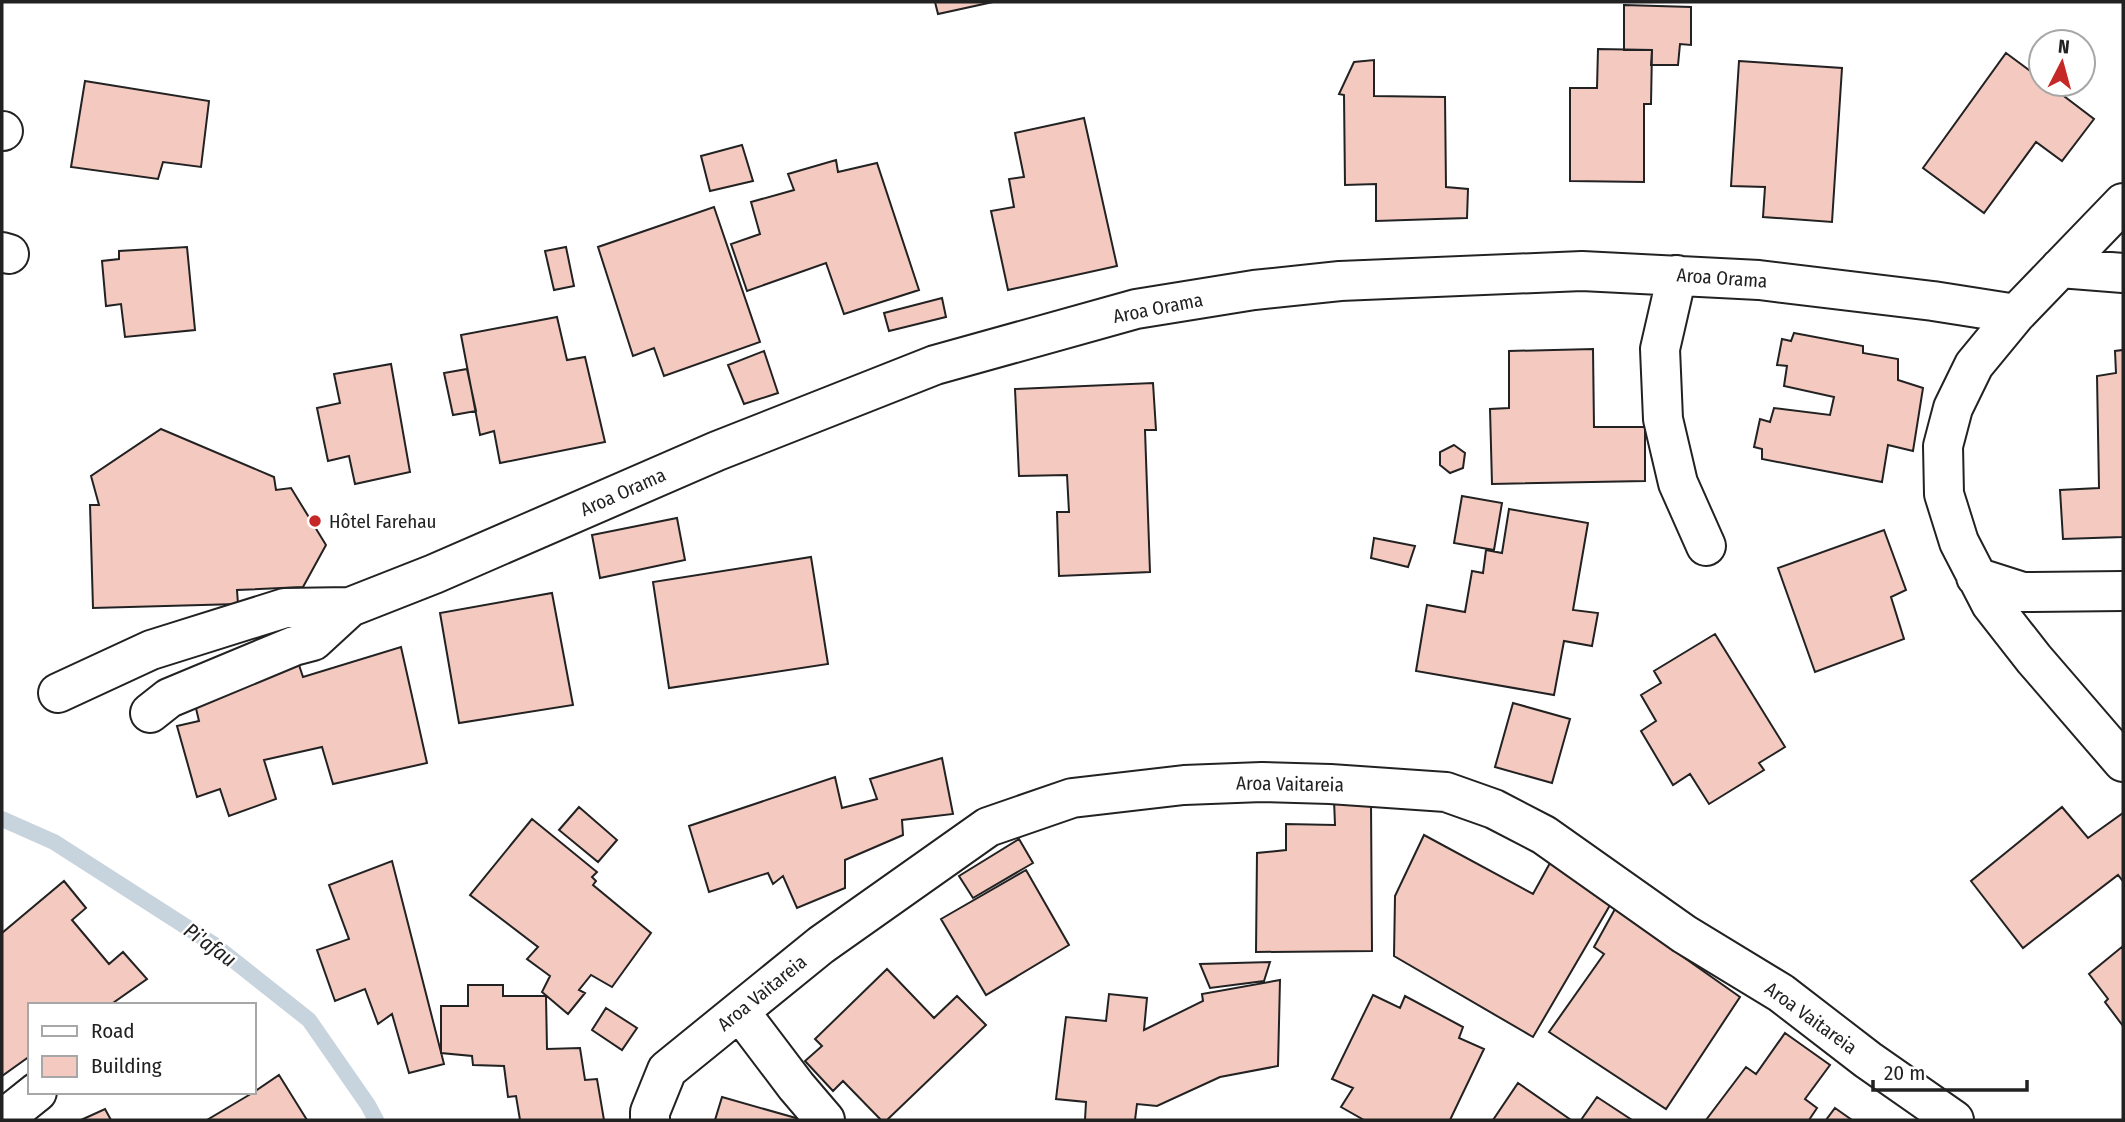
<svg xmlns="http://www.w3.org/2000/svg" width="2125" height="1122" font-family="'Fira Sans Condensed',sans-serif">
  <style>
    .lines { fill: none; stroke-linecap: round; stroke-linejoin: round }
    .stream { stroke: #c7d3dd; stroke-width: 16 }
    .building { fill: #f3c9c0; stroke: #222; stroke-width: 2 }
    .minor-casing { stroke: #222; stroke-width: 42 }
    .minor { stroke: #fff; stroke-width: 38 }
    .poi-dot { fill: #c62828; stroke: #fff; stroke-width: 2.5 }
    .labels { text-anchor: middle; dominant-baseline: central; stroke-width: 5; stroke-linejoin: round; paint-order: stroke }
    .street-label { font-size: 19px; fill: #222; stroke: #fff }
    .poi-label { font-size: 19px; fill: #222; stroke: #fff; text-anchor: start }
    .water-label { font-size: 21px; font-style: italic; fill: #222; stroke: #fff }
  </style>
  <rect width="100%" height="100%" fill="#fff"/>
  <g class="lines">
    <!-- stream -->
    <path class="stream" d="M2 819 54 842 213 944 309 1020 368 1105 376 1120"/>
  </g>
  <!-- building -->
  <path class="building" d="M935 2H993L938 14Z
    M1624 5 1691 7V45L1680 44 1678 65H1651L1652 50H1624Z
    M1598 49 1652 50 1651 104H1644V182L1570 181V88H1597Z
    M2006 53 2041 79V84H2048L2094 119 2062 161 2036 142 1984 213 1923 168Z
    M1374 60V96L1445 97 1446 187 1468 189 1467 218 1376 221V184L1345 185 1344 95 1339 94 1354 62Z
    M1739 61 1842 68 1832 222 1763 217 1765 187 1731 186Z
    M85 81 209 101 201 167 163 162 158 179 71 167Z
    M1084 118 1117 266 1008 290 991 211 1014 207 1009 179 1024 177 1015 133Z
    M742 145 753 181 710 191 701 156Z
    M836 160 838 172 877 163 919 290 844 314 826 263 747 291 731 244 760 234 751 202 794 190 788 174Z
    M714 207 760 342 664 376 654 348 633 356 598 247Z
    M187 247 195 330 125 337 121 304 106 306 102 261 119 259V251Z
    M566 247 574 286 554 290 545 251Z
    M942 298 946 317 889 331 884 313Z
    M557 317 567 360 585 357 605 442 500 463 494 431 480 435 461 335Z
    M1794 333 1863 346V353L1898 359V380L1923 388 1913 451 1888 445 1882 482 1762 459V449L1754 447 1760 419 1770 422 1774 408 1830 415 1834 397 1784 386 1787 366 1777 365 1782 339 1791 341Z
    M1593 349 1594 427H1645V481L1492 484 1490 409 1509 408V351Z
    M2123 350V537L2063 539 2060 490 2099 488 2097 376 2116 373 2115 351Z
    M764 351 778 393 744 404 728 365Z
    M391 364 410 472 355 484 349 456 328 461 317 408 340 403 334 374Z
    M467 369 476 411 453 415 444 373Z
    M1153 383 1156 430H1145L1150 572 1059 576 1057 512H1069L1067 475 1019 476 1015 389Z
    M161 429 274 477 276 490 291 488 326 545 303 587 237 590 238 604 93 608 90 505H99L91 476Z
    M1454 445 1465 453 1463 468 1450 473 1440 465V452Z
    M1462 496 1502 503 1494 550 1454 543Z
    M1509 509 1588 523 1573 610 1598 613 1592 646 1564 641 1554 695 1416 671 1427 605 1465 612 1472 571 1483 573 1486 550 1502 553Z
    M677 518 685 560 600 578 592 535Z
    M1884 530 1906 590 1891 597 1904 639 1815 672 1778 568Z
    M1374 538 1415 546 1408 567 1371 558Z
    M811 557 828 664 669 688 653 582Z
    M552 593 573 705 459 723 440 613Z
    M1715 634 1785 747 1759 763 1764 770 1709 804 1690 774 1673 785 1641 731 1656 721 1641 695 1661 683 1654 671Z
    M401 647 427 763 333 784 322 747 264 760 276 799 229 816 220 789 197 797 177 726 199 721 194 700 298 662 303 677Z
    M1513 703 1570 719 1552 783 1495 767Z
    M942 758 953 814 902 820 903 835 845 860V888L797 908 783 876 773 884 768 873 709 892 689 826 835 777 842 808 877 799 870 779Z
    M1334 800 1371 802 1372 951 1256 952 1257 853 1286 850V824L1335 825Z
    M579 807 617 840 598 862 559 830Z
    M2062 807 2088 838 2123 813V879L2122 880 2118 875 2023 948 1971 881Z
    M532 819 597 872 592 877 596 881 593 885 651 933 612 987 591 975 579 990 585 993 568 1014 542 992 550 976 527 959 538 947 470 895Z
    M1424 835 1533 894 1550 863 1613 900 1533 1037 1394 956 1395 896Z
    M1019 839 1033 863 973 898 959 876Z
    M392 861 444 1064 409 1073 392 1014 378 1024 365 989 335 1001 317 950 349 939 329 885Z
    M1026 870 1069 945 986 995 941 919Z
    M64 881 86 908 72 920 109 964 123 952 147 979 110 1005H30V1056L2 1076V933Z
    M1615 909 1740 997 1666 1109 1549 1032 1604 954 1594 947Z
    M2123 946V1026L2105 1002 2108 999 2089 974Z
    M1270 962 1264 981 1210 988 1200 964Z
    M887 969 934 1018 957 996 986 1025 887 1120H881L843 1081 833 1091 805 1061 822 1046 815 1039Z
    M1280 980 1278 1066 1220 1077 1157 1106 1137 1104 1135 1120H1085L1086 1102 1056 1099 1066 1017 1106 1021 1109 994 1147 998 1144 1030 1203 1001 1202 994Z
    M468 985H503V996H546L547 1049 580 1048 585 1080 597 1079 604 1120H520L516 1096 508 1097 504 1066 473 1065 472 1056 441 1053V1006H468Z
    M1373 995 1400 1008 1405 996 1463 1027 1459 1038 1484 1049 1450 1120H1364L1341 1107 1353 1088 1332 1079Z
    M606 1008 637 1028 622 1050 592 1030Z
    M1785 1033 1830 1065 1805 1099 1817 1108 1809 1120H1706L1746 1067 1756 1074Z
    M279 1075 307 1120H207L254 1092Z
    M1518 1083 1571 1120H1493Z
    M722 1097 803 1120H715Z
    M1597 1097 1632 1120H1581Z
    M1835 1108 1852 1120H1826Z
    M105 1109 111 1120H81Z"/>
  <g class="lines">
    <defs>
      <path id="minor" d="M2 131H3
        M2123 203 2016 314 1974 365 1953 408 1943 446 1944 494 1959 542 1991 604 2034 659 2123 762
        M2 252 9 254
        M2060 268 2123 273
        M1677 275 1660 349 1663 419 1678 483 1706 546
        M1976 577 2023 592 2123 591
        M58 693 151 650 285 608 350 607 434 574 717 451 935 365 1136 309 1254 290 1340 281 1582 271 1759 280 1933 301 2016 314
        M150 713 169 698 294 646 313 641 350 607
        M740 1012 796 1086 825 1120
        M2 1120 37 1092
        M650 1120V1112L667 1070 821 945 988 827 1072 798 1184 785 1262 782 1330 784 1446 792 1494 809 1544 835 1684 934 1781 993 1868 1060 1954 1120"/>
    </defs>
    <!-- minor casing -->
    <use href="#minor" class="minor-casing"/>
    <!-- minor -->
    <use href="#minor" class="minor"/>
  </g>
  <!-- markers -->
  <circle class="poi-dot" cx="315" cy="521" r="7"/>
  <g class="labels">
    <!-- street labels -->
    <g class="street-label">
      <text transform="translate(1722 278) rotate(4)">Aroa Orama</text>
      <text transform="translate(1158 308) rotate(-11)">Aroa Orama</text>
      <text transform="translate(623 492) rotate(-24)">Aroa Orama</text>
      <text transform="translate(1290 784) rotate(1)">Aroa Vaitareia</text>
      <text transform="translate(762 993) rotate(-39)">Aroa Vaitareia</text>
      <text transform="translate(1811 1018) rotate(36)">Aroa Vaitareia</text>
    </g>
    <!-- poi labels -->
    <g class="poi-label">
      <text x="329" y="521">Hôtel Farehau</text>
    </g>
    <!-- water labels -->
    <g class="water-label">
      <text transform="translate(210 945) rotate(36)">Pi'afau</text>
    </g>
  </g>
  <!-- border -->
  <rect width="2125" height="1122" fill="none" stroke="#222222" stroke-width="7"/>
  <!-- legend -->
  <rect x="28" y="1003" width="228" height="91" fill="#ffffff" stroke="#a7a7a7" stroke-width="2"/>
  <rect x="42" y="1026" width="35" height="10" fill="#ffffff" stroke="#a7a7a7" stroke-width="2"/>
  <text x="91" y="1038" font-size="21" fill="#222222">Road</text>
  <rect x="42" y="1056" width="35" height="21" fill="#f3c9c0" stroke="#a7a7a7" stroke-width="2"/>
  <text x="91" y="1073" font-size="21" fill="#222222">Building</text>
  <!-- north arrow -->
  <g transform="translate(2062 63) rotate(6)"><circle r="33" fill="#ffffff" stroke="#a7a7a7" stroke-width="2"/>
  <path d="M0-5L12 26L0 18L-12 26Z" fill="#c62828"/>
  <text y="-10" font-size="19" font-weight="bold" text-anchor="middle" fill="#222222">N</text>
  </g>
  <!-- scale -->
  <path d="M1873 1080v10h154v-10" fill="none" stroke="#222222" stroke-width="3.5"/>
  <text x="1884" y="1080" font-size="21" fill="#222222" stroke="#ffffff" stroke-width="5" paint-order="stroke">20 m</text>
</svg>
